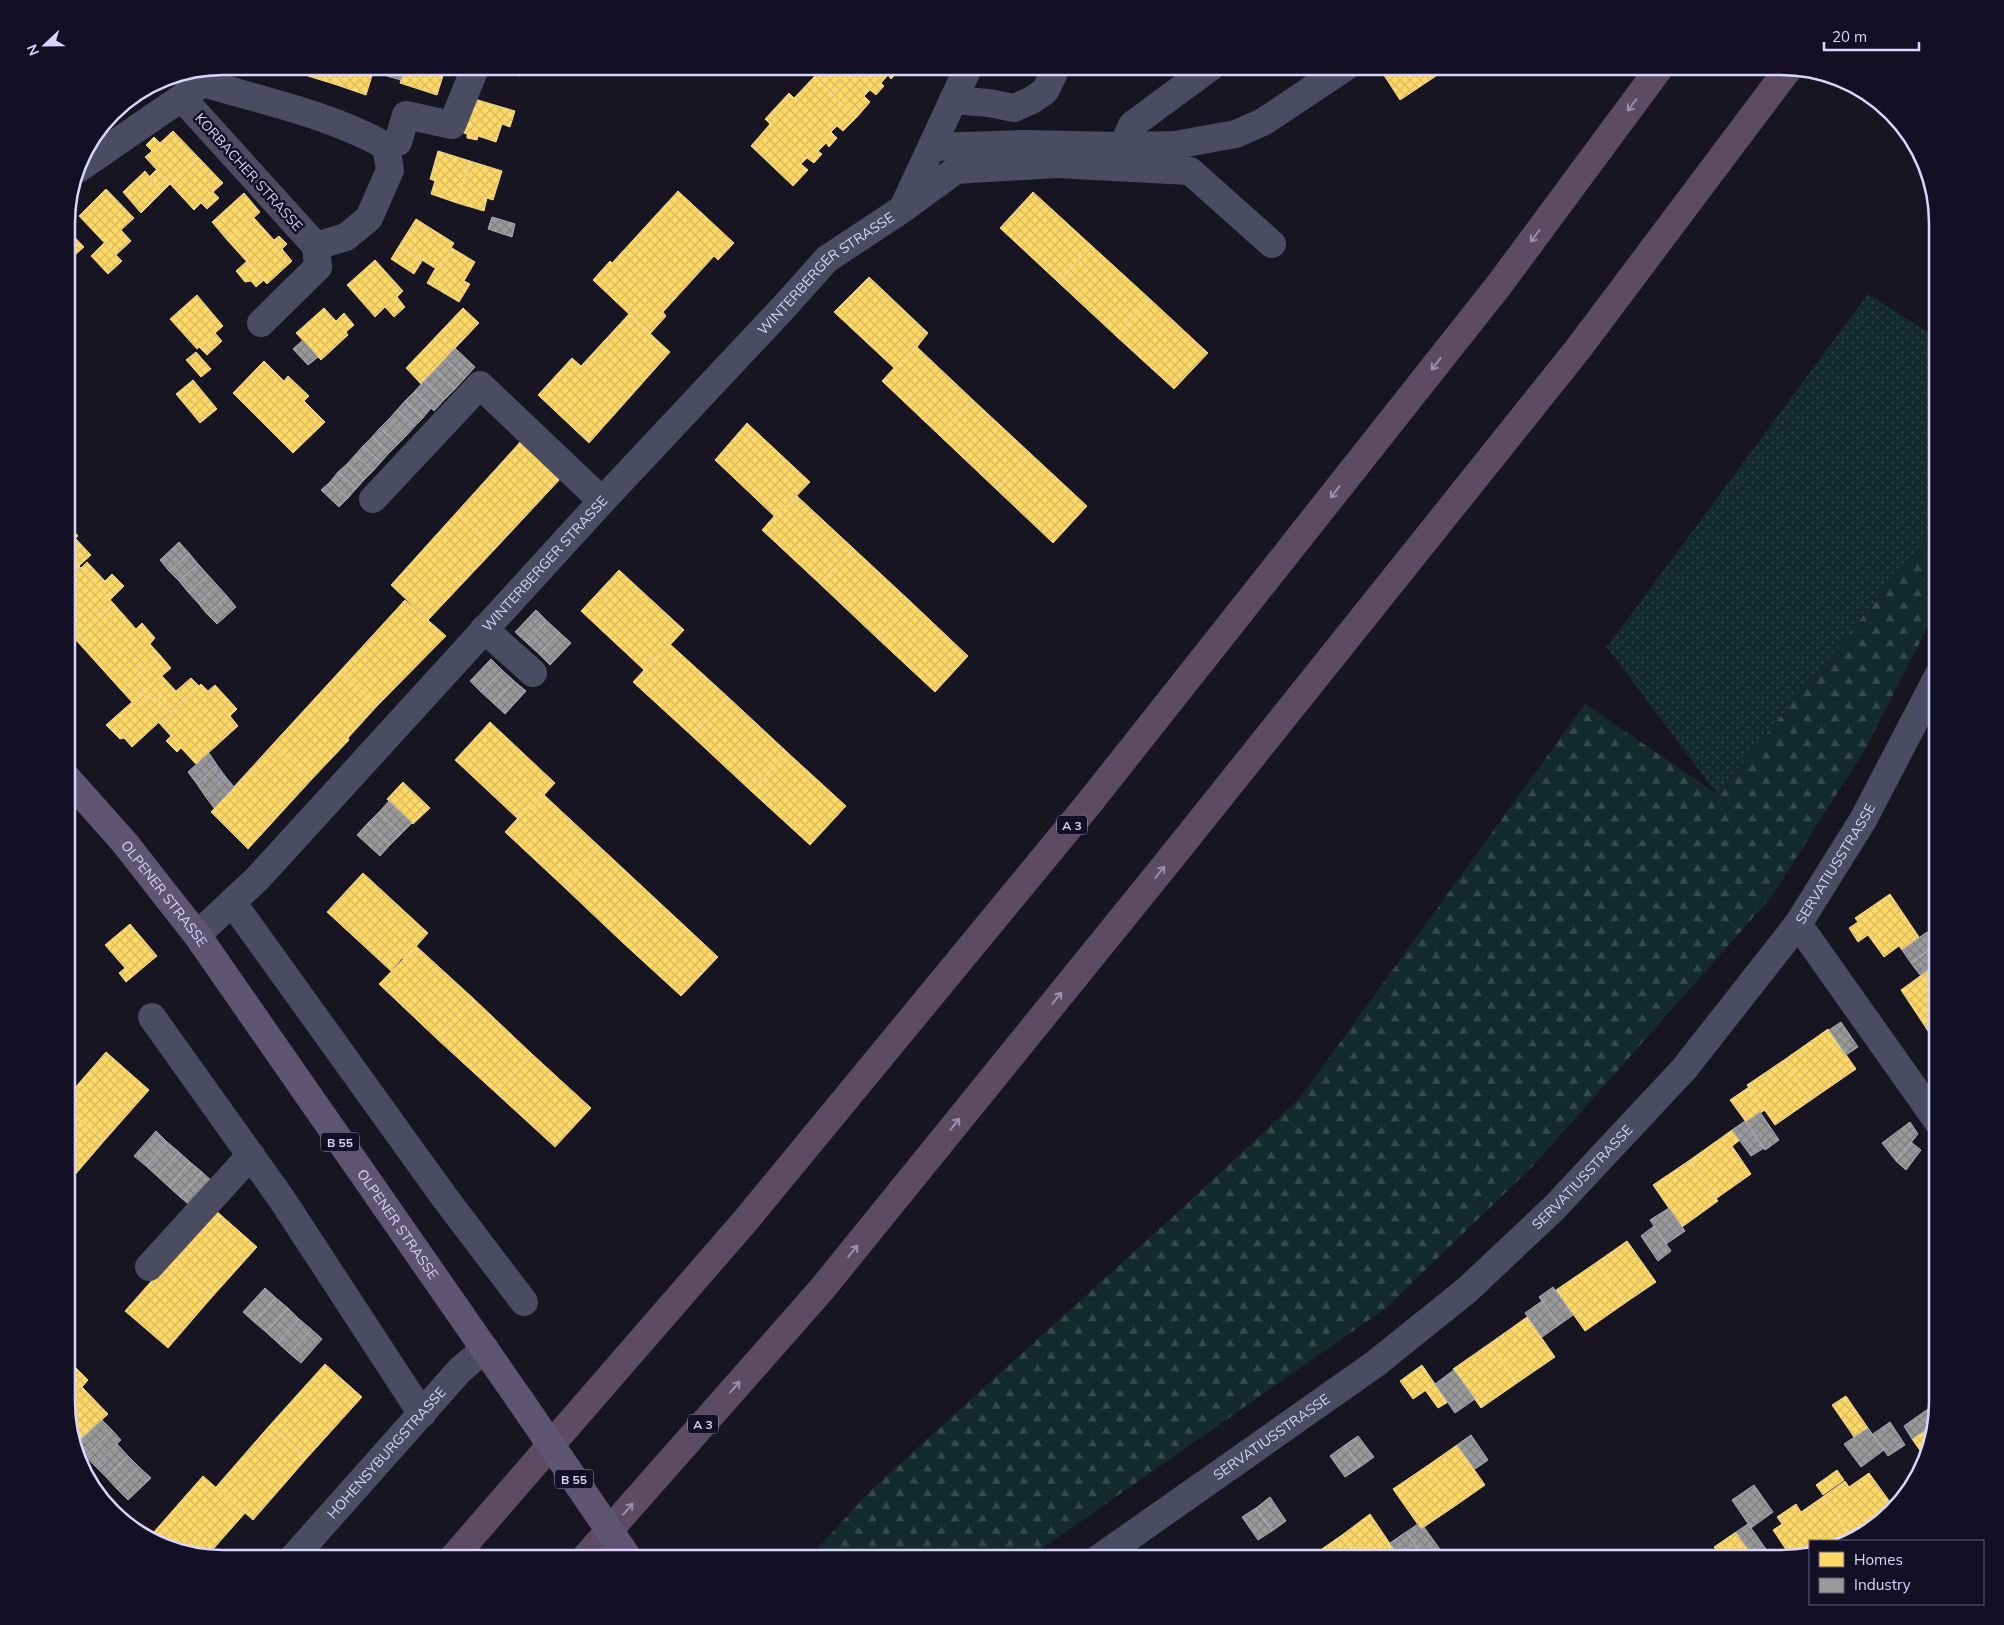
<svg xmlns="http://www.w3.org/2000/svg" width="2004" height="1625" font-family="Mulish,sans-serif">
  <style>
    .forest { fill: url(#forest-firs) }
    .garden { fill: url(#garden-dots) }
    .homes { fill: url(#homes-cross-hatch); stroke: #f4d894 }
    .industry { fill: url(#industry-cross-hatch); stroke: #acabb7 }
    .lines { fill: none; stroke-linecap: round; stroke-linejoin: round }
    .minor { stroke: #4b4b61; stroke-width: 28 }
    .major { stroke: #5d5572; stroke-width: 28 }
    .highway { stroke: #5c4b62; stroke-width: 28 }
    .major-bridge { stroke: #5d5572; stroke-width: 28 }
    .oneway { stroke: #9a90b0 }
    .labels { text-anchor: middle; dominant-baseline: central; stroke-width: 5; stroke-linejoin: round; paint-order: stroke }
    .shield { fill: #131026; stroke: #9e9bbd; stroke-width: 1 }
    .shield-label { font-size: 12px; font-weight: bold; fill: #d9d6fe }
    .street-label { font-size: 14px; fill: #d9d6fe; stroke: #131026 }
    .rim { fill: none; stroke: #d9d6fe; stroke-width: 2.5 }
  </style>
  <defs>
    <pattern id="forest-firs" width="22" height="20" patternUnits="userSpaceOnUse" patternTransform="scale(1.25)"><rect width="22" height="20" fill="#132c2b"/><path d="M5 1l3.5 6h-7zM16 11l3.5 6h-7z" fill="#354a4b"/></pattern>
    <pattern id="garden-dots" width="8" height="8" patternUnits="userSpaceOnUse" patternTransform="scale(1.25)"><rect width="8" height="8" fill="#132c2b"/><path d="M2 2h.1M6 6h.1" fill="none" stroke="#354a4b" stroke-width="1.8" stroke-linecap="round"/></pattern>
    <pattern id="homes-cross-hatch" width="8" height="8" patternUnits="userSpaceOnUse" patternTransform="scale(1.25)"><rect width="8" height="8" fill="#ffd966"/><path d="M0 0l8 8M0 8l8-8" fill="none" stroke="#d9ba61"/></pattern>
    <pattern id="industry-cross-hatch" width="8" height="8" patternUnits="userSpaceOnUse" patternTransform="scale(1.25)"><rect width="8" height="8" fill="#999"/><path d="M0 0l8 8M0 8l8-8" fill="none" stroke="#7f7e82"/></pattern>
  </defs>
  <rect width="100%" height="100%" fill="#161521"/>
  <!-- forest -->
  <path class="forest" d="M1938 528V607L1935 613 1864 751 1772 896 1533 1166 1386 1308 1027 1559H808L869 1492 1179 1211 1300 1098 1585 704 1717 794 1930 534Z"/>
  <!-- garden -->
  <path class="garden" d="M1868 294 1938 339V528L1930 534 1717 794 1607 647Z"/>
  <!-- homes -->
  <path class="homes" d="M311 66H343L337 85 308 76Z
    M343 66H375L366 95 337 85Z
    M405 66H446L437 95 400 83Z
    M490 66H523L520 76Z
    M523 66H537L536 70Z
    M537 66H549L548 71Z
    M824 66H896L900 70 891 79 888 75 881 83 884 86 876 95 870 90 864 96 870 102 857 117 814 77Z
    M1378 66H1429L1436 76 1400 100Z
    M814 77 857 117 843 131 837 126 831 132 837 138 829 147 826 143 818 151 822 154 814 163 807 158 801 164 808 170 793 186 751 146 770 124 765 119 789 93 794 98Z
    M471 98 515 111 510 127 502 124 496 142 478 136 477 140 467 138V134L461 132Z
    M173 131 199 158 170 184 145 157 152 151 146 145 154 137 160 143Z
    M438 151 470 161 457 203 431 194 435 181 430 179Z
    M199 158 223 183 213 192 219 198 207 209 201 203 194 210 170 184Z
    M470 161 502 171 493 200 487 198 484 211 457 203Z
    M156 170 170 184 162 192 149 177Z
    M145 171 162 192 141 213 123 192Z
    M106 189 134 218 121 230 131 241 116 255 79 216Z
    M678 191 734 243 718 260 714 256 663 312 666 316 650 334 593 280 610 261 612 263Z
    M1033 192 1092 246 1058 282 1000 228Z
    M244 193 260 212 228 241 212 222Z
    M254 218 274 240 279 236 287 244 282 249 292 261 267 284 228 241Z
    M416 219 454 243 438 270 399 246Z
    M67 229 84 247 67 262Z
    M104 243 122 261 108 274 91 256Z
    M399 246 422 261 414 274 391 259Z
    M1092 246 1150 299 1116 336 1058 282Z
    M452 248 475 262 464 281 470 284 459 302 427 283 435 269 438 270Z
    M375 260 403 291 397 297 405 307 394 317 385 307 375 317 347 285Z
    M247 261 264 280 256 287 251 281 245 282 236 271Z
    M869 277 928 333 917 347 894 368 834 312Z
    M197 295 223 326 197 349 170 319Z
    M1150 299 1208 353 1174 389 1116 336Z
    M324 308 336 321 344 313 354 325 346 332 348 335 321 360 296 333Z
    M463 308 479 323 421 384 406 368Z
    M629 314 670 352 589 443 538 395 572 358 581 366Z
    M215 333 222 341 207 355 199 347Z
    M917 347 973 400 939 435 882 381 894 368Z
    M196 352 211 369 201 377 186 360Z
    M264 361 284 381 288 376 309 396 304 401 325 422 293 453 233 393Z
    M193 380 217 409 200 423 176 394Z
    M973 400 1030 453 996 489 939 435Z
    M747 423 810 482 786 507 784 505 774 516 715 460Z
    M522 440 562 477 495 549 456 513Z
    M1030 453 1087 506 1053 543 996 489Z
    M797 496 853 548 820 584 762 530 784 505 786 507Z
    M456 513 495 549 428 620 391 585Z
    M67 523 78 536 67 546Z
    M75 538 91 555 79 566 67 552V546Z
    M853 548 911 602 877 638 820 584Z
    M67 552 79 566 67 577Z
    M87 562 105 581 112 574 124 586 110 600 81 568Z
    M79 566 114 604 75 639 67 629V577Z
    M619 570 684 630 658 658 657 656 644 670 581 611Z
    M405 600 446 636 377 706 340 671Z
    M911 602 968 656 935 692 877 638Z
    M114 604 136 629 142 623 155 638 150 644 160 655 121 690 75 639Z
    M671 645 728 697 692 736 633 682 657 656 658 658Z
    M160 655 171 668 132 702 121 690Z
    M340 671 377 706 348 738 349 740 312 779 273 744Z
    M162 676 176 691 191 678 199 686 170 712 156 697 153 700 141 694Z
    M201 684 208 691 215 685 237 709 230 716 238 726 196 764 181 748 177 752 166 741 171 736 159 723Z
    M141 694 153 700 156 697 170 712 132 747 124 738 120 739 106 725Z
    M728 697 787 752 751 791 692 736Z
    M490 722 555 783 531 809 528 807 518 819 455 760Z
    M273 744 312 779 248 849 211 812Z
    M787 752 846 806 810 845 751 791Z
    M403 782 430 808 413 824 387 799Z
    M544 795 600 847 564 887 505 832 528 807 531 809Z
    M600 847 659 902 622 942 564 887Z
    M363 873 428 933 405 959 402 958 391 971 327 912Z
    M1890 894 1919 937 1902 950 1899 946 1884 957 1868 935 1858 942 1849 928 1858 922 1855 918Z
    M659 902 718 957 681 996 622 942Z
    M130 924 157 956 126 982 119 973 125 968 105 945Z
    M416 946 474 999 437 1039 379 984Z
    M1938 963V1033L1932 1037 1901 990Z
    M474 999 532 1054 496 1093 437 1039Z
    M1828 1029 1856 1069 1811 1100 1784 1060Z
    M106 1052 149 1090 104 1141 67 1109V1097Z
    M532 1054 591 1108 555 1147 496 1093Z
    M1784 1060 1811 1100 1775 1125 1747 1085Z
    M1749 1087 1765 1110 1746 1122 1730 1100Z
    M67 1109 104 1141 67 1184Z
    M1732 1130 1740 1140 1732 1146 1751 1174 1717 1198 1690 1160Z
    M1690 1160 1718 1201 1682 1227 1653 1185Z
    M214 1209 257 1247 212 1297 170 1260Z
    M1627 1241 1656 1282 1625 1303 1597 1262Z
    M170 1260 212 1297 168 1348 125 1311Z
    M1597 1262 1625 1303 1585 1331 1556 1290Z
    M1527 1317 1555 1357 1517 1383 1489 1344Z
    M1489 1344 1517 1383 1481 1408 1453 1369Z
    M71 1363 88 1380 82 1387 108 1414 75 1445 67 1412V1368Z
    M325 1364 362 1397 307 1458 270 1425Z
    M1422 1365 1435 1384 1413 1399 1400 1381Z
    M1435 1384 1448 1402 1438 1408 1425 1390Z
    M1846 1396 1868 1428 1854 1437 1832 1405Z
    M1934 1424 1929 1453 1926 1459 1912 1439Z
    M270 1425 307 1458 253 1520 216 1487Z
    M1457 1445 1485 1485 1455 1506 1427 1466Z
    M1427 1466 1455 1506 1421 1529 1393 1489Z
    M1837 1470 1844 1480 1823 1495 1816 1485Z
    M1869 1473 1895 1509 1854 1540 1824 1496 1845 1481 1849 1487Z
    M203 1476 245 1513 207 1556 172 1550 153 1533Z
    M1824 1496 1854 1540 1852 1541H1810V1552L1791 1557 1773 1530 1782 1524 1777 1517 1796 1504 1801 1512Z
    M1370 1514 1397 1554 1390 1559H1358L1342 1535Z
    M1736 1532 1755 1559H1722L1714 1547Z
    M1342 1535 1358 1559H1310L1309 1558Z"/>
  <!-- industry -->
  <path class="industry" d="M224 66 222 73 209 69 222 66Z
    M375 66H390L387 76 374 72Z
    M390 66H405L401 80 387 76Z
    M492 217 515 224 512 237 488 229Z
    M303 340 318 357 308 365 293 349Z
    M455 348 475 367 465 378 445 359Z
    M445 359 465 378 455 389 435 370Z
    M435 370 455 389 444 400 424 381Z
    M424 381 444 400 434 411 414 392Z
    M414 392 431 408 423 418 405 401Z
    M405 401 423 418 415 426 397 410Z
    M397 410 415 426 406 436 389 419Z
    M389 419 406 436 398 444 380 428Z
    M380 428 398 444 389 453 372 437Z
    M372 437 389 453 381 462 363 446Z
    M363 446 381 462 373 471 355 455Z
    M355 455 373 471 364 480 347 464Z
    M347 464 364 480 356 489 338 472Z
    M338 472 356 489 348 498 330 482Z
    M330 482 348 498 339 507 321 490Z
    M179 542 189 553 169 571 160 560Z
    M189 553 198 564 179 581 169 571Z
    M198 564 208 575 188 592 179 581Z
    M208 575 217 585 198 603 188 592Z
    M217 585 227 596 207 614 198 603Z
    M227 596 236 607 217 624 207 614Z
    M536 610 547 621 527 643 515 632Z
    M547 621 559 632 539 654 527 643Z
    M559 632 571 643 550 665 539 654Z
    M491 659 502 670 481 692 470 681Z
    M502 670 514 681 493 703 481 692Z
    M514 681 526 691 505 714 493 703Z
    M209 753 217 765 197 784 188 772Z
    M217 765 225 776 205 796 197 784Z
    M225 776 234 787 214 808 205 796Z
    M389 801 412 823 401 834 379 812Z
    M379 812 401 834 390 845 368 823Z
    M368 823 390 845 380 856 357 835Z
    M1927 932 1936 945 1911 963 1902 950Z
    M1935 946 1938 950V963L1920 975 1911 963Z
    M1841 1022 1858 1047 1846 1055 1829 1030Z
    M1760 1112 1779 1140 1765 1150 1746 1122Z
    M1745 1121 1764 1148 1751 1156 1732 1130Z
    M1910 1122 1918 1134 1896 1161 1882 1143Z
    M156 1131 167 1142 146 1166 134 1156Z
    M167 1142 179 1152 157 1176 146 1166Z
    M1911 1142 1921 1150 1906 1170 1896 1161Z
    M179 1152 190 1162 169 1187 157 1176Z
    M190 1162 202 1172 180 1197 169 1187Z
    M202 1172 214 1183 192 1207 180 1197Z
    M1669 1208 1685 1231 1666 1244 1650 1220Z
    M1654 1226 1671 1251 1658 1261 1641 1236Z
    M1553 1287 1573 1315 1559 1325 1539 1297Z
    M265 1288 276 1298 254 1322 243 1312Z
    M276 1298 288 1308 266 1332 254 1322Z
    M1542 1301 1559 1325 1542 1337 1525 1313Z
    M288 1308 299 1319 278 1343 266 1332Z
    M299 1319 311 1329 289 1353 278 1343Z
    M311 1329 322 1339 301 1363 289 1353Z
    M1454 1370 1475 1399 1455 1413 1435 1384Z
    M1938 1402 1934 1424 1912 1439 1904 1426Z
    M102 1420 112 1430 85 1456 75 1445Z
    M1890 1422 1905 1445 1888 1456 1873 1434Z
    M1868 1428 1884 1450 1861 1467 1844 1444Z
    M112 1430 121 1440 95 1466 85 1456Z
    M1471 1435 1488 1460 1475 1469 1457 1445Z
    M1358 1436 1374 1457 1360 1467 1345 1445Z
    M117 1444 128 1456 106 1477 95 1466Z
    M1345 1445 1360 1467 1345 1477 1330 1456Z
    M128 1456 139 1467 117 1489 106 1477Z
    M139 1467 151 1478 128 1500 117 1489Z
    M1754 1485 1773 1512 1751 1528 1732 1500Z
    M1270 1497 1286 1521 1272 1531 1256 1508Z
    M1256 1508 1272 1531 1258 1540 1242 1517Z
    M1418 1524 1421 1529 1424 1527 1444 1555 1438 1559H1425L1406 1532Z
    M1748 1524 1751 1528 1773 1559H1755L1736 1532Z
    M1406 1532 1425 1559H1401L1397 1554 1390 1543Z"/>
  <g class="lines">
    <!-- minor -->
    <g class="minor">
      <path d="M953 100 989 103 1014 108 1032 100 1045 91 1053 75 1054 66"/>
      <path d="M386 146 398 142 406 115 452 125 476 66"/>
      <path d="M1123 146 1132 125 1212 66"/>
      <path d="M932 147 1023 144 1123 146 1175 145 1236 134 1263 122 1347 66"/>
      <path d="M78 169 203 83C265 101 330 115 386 146L390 170 369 218 346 237 316 246 182 98"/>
      <path d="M904 206 969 66"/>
      <path d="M261 323 318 267 316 246"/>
      <path d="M373 499 480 385 602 501"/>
      <path d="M484 629 533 673"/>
      <path d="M232 902 445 1198 524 1302"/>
      <path d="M1798 924 1938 1122"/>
      <path id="s1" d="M197 935 257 879 602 501 784 307 827 259 904 208 956 170 1056 164 1190 171 1272 244"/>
      <path d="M152 1017 281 1198 422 1414"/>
      <path d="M149 1267 251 1155"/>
      <path id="s2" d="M292 1559 460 1370 485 1349"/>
      <path id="s3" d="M1098 1559 1375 1364 1467 1290 1554 1208 1684 1069 1798 924 1863 820 1938 676"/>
    </g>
    <!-- major -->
    <path class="major" id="s4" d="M67 778 124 842 197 935 520 1400"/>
    <!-- highway -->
    <path class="highway" d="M452 1559 746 1220 1090 802 1499 285 1661 66
      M584 1559 822 1289 1167 863 1578 349 1789 68"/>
    <!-- major-bridge -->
    <path class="major-bridge" d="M520 1400 629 1559"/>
  </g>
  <!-- one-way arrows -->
  <defs><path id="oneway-shaft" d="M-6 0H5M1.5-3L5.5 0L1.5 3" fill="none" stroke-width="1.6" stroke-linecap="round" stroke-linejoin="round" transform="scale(1.25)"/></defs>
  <g class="oneway">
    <use href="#oneway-shaft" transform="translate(1632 105) rotate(127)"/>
    <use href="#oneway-shaft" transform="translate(1535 236) rotate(127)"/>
    <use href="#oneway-shaft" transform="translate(1436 364) rotate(128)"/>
    <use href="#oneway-shaft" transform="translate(1335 492) rotate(128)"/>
    <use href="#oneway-shaft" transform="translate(1160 872) rotate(-51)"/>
    <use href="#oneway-shaft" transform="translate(1057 998) rotate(-51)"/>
    <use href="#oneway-shaft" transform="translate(955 1124) rotate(-51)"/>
    <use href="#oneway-shaft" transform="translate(853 1251) rotate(-51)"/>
    <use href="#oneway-shaft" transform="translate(735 1387) rotate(-49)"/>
    <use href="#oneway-shaft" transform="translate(628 1509) rotate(-49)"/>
  </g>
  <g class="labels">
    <!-- shield labels -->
    <g class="shield">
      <rect x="1057" y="815.5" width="30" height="19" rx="4"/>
      <rect x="321" y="1132.5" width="38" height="19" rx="4"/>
      <rect x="688" y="1414.5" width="30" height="19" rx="4"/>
      <rect x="555" y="1469.5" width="38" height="19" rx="4"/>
    </g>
    <g class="shield-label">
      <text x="1072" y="825">A 3</text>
      <text x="340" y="1142">B 55</text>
      <text x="703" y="1424">A 3</text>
      <text x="574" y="1479">B 55</text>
    </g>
    <!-- street labels -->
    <g class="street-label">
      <text transform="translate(249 172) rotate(48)">KORBACHER STRASSE</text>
      <text stroke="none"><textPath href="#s1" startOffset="914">WINTERBERGER STRASSE</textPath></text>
      <text stroke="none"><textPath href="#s1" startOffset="509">WINTERBERGER STRASSE</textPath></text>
      <text stroke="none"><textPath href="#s3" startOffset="1022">SERVATIUSSTRASSE</textPath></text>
      <text stroke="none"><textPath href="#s4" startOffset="151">OLPENER STRASSE</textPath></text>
      <text stroke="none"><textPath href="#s3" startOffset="618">SERVATIUSSTRASSE</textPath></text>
      <text stroke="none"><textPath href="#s4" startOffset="556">OLPENER STRASSE</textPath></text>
      <text stroke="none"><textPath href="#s3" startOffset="212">SERVATIUSSTRASSE</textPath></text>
      <text stroke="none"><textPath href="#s2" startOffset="142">HOHENSYBURGSTRASSE</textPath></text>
    </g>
  </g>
  <!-- crop -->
  <path d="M0 0H2004V1625H0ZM223 75H1781A148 148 0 0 1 1929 223V1402A148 148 0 0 1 1781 1550H223A148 148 0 0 1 75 1402V223A148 148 0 0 1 223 75Z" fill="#131026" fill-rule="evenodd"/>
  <path class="rim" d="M223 75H1781A148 148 0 0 1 1929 223V1402A148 148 0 0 1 1781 1550H223A148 148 0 0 1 75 1402V223A148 148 0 0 1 223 75Z"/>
  <!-- legend -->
  <rect x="1809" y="1540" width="175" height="65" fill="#131026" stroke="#625f7c"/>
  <rect x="1819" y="1552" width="25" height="15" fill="#ffd966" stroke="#625f7c"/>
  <text x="1854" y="1565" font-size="15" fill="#d9d6fe">Homes</text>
  <rect x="1819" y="1578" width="25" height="15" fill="#999999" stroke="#625f7c"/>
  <text x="1854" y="1590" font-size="15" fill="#d9d6fe">Industry</text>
  <!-- north arrow -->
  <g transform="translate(45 45) rotate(248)" stroke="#131026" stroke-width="4" paint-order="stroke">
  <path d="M0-4L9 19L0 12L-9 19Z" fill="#d9d6fe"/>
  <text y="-8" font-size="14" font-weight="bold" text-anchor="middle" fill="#d9d6fe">N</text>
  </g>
  <!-- scale -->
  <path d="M1824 42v8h95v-8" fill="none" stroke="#d9d6fe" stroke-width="2.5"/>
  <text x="1832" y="42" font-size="15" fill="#d9d6fe" stroke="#131026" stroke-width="4" paint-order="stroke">20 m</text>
</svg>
